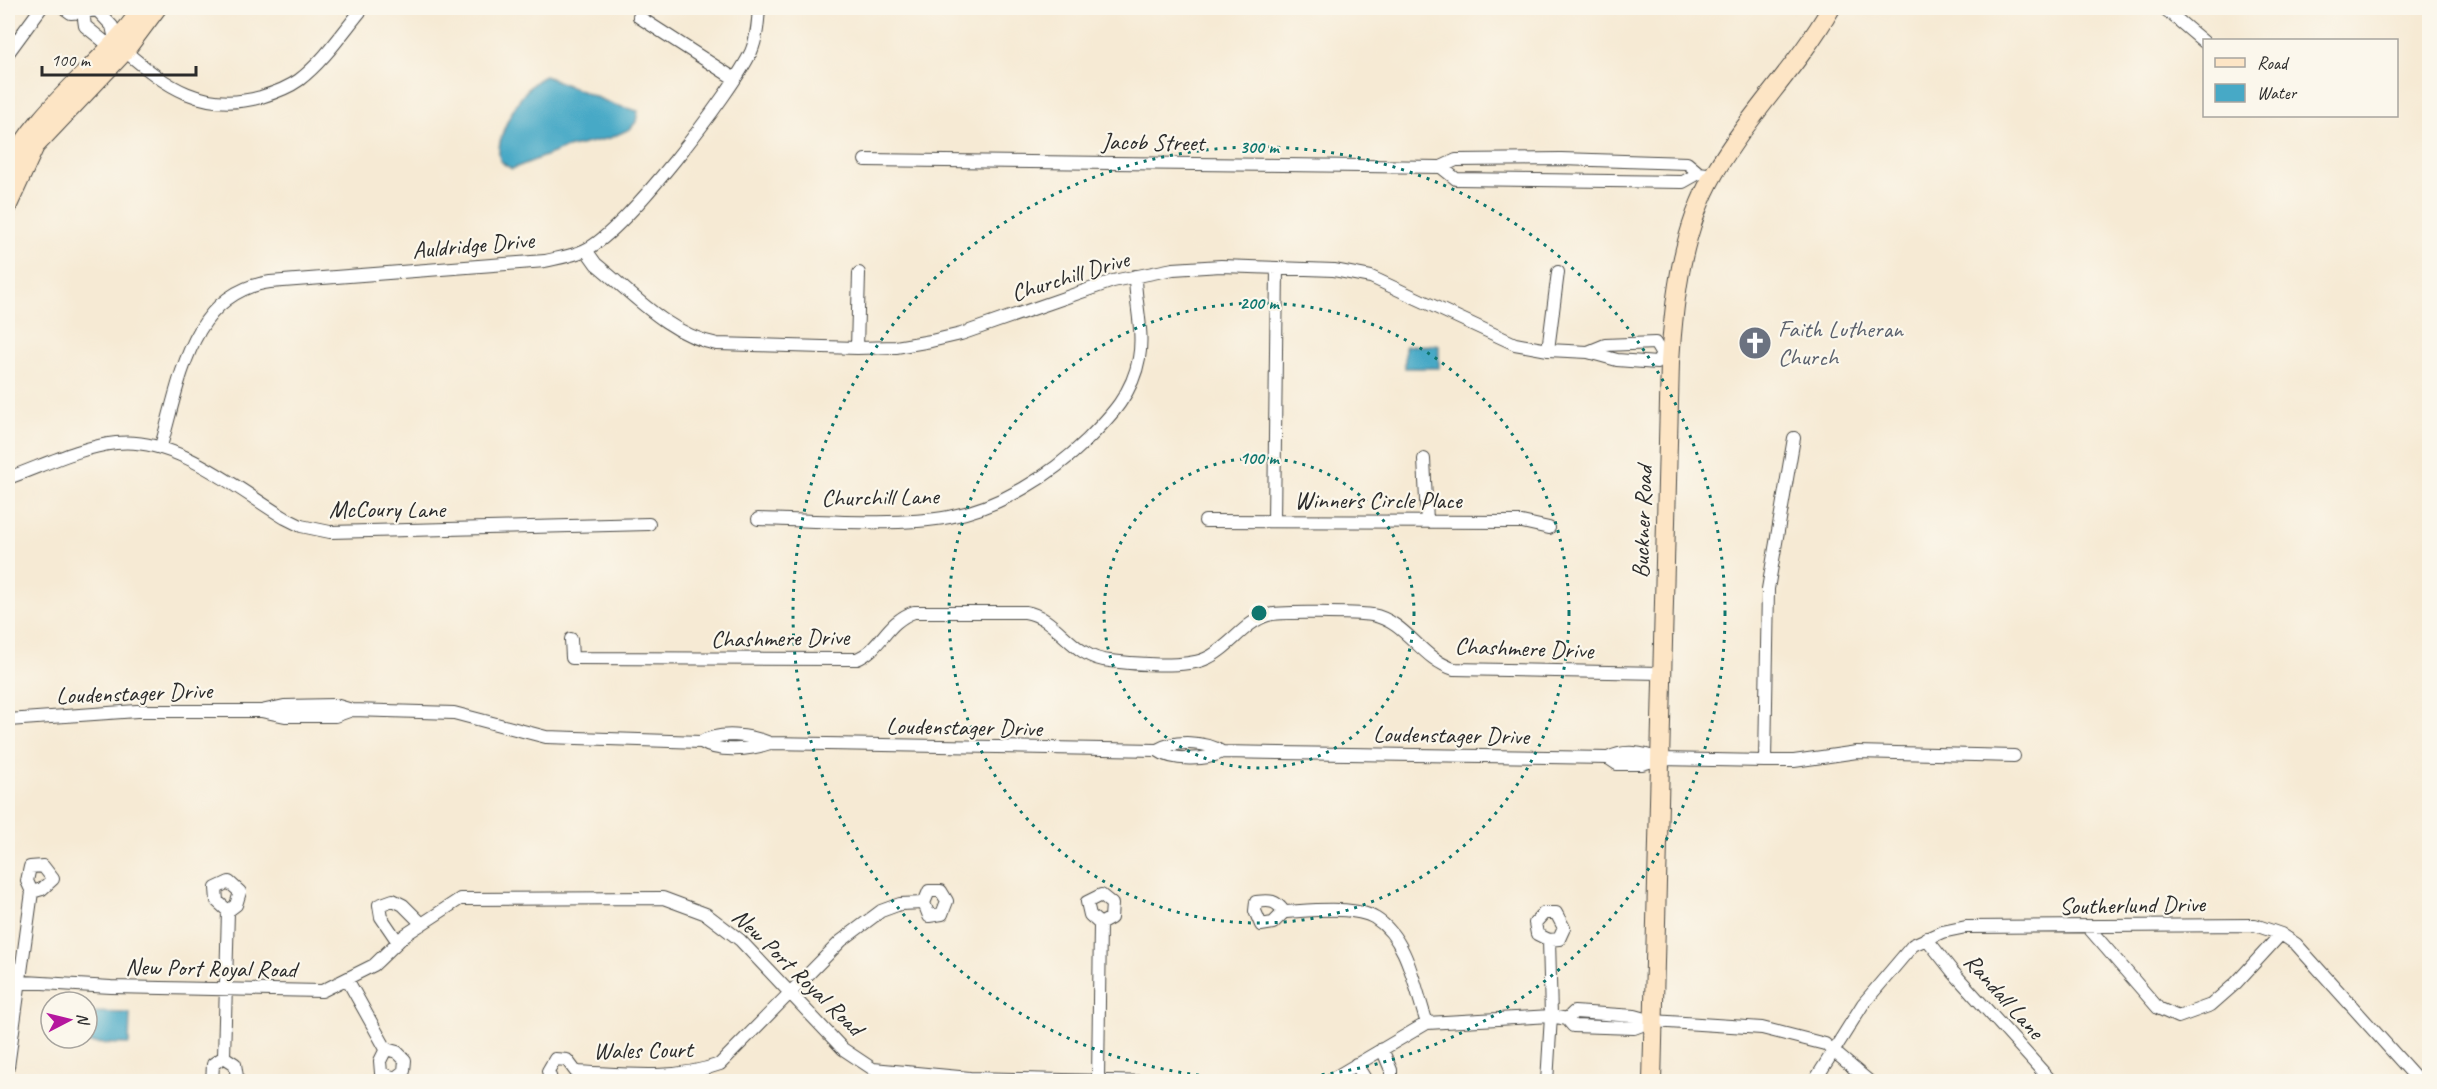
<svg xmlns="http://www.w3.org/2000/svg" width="2437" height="1089" font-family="Caveat,sans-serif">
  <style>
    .water { fill: #47a9c6; stroke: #396a78; stroke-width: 1.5 }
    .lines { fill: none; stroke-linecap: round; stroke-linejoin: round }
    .street-casing { stroke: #494844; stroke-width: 14 }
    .secondary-casing { stroke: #494844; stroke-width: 20 }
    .street { stroke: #fff; stroke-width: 12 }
    .secondary { stroke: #fde5c5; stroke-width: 18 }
    .ring { fill: none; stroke: #0f766e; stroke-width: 3; stroke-dasharray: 3 6 }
    .labels { text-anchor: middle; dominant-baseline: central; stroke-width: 4.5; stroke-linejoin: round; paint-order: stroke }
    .street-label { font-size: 24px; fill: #2b2b2b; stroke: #fbf7ec }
    .worship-label { font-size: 24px; fill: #5b616d; stroke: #fbf7ec; text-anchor: start }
    .centre { fill: #0f766e; stroke: #fbf7ec; stroke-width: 3 }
    .ring-label { font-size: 18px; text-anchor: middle; font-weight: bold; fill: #0f766e; stroke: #fbf7ec; stroke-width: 4.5; stroke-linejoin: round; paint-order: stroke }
  </style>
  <rect width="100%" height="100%" fill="#fbf7ec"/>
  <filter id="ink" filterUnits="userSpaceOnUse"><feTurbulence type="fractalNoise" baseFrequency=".0167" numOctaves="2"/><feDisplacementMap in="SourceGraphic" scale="12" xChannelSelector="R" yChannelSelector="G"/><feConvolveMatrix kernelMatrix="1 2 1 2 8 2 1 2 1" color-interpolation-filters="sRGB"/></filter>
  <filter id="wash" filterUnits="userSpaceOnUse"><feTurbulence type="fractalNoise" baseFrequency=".008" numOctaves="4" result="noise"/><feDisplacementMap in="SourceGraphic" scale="24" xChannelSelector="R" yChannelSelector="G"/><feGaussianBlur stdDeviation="1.35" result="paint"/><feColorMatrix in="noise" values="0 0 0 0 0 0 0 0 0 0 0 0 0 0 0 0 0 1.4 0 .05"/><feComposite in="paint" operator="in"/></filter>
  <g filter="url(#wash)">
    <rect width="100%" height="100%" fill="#f6ead4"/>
    <!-- water -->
    <path class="water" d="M545 76 615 105 638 111 636 122 630 129 610 138 563 149 512 169C507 166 500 163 499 156 497 132 523 85 545 76Z
      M1439 345V368H1405V346Z
      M87 1012 130 1013 129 1044 76 1043V1038H87Z"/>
  </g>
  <g filter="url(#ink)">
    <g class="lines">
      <defs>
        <path id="street" d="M64 8 71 13 83 12 85 26 106 43 115 40 112 26 97 10 83 12V8
          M2164 8 2204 42
          M639 17 735 79
          M125 51C167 87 203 113 261 97 274 93 288 88 299 80 324 61 343 32 363 8
          M8 53 41 8
          M865 160 1441 167 1456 160 1561 159 1687 163 1699 173
          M1441 167 1456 179 1683 182 1699 173 1707 174
          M586 250 596 264C633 294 669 335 717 344L857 348 896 347 931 341 961 334 1113 281 1173 269 1221 266 1334 270 1371 277 1515 344 1548 350 1588 352
          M1655 343 1662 355 1657 363 1617 360 1588 352 1605 345Z
          M857 348 859 273
          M1548 350 1558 272
          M1794 438 1768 589 1765 761H1794L1857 752 2014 756
          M161 446C180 382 190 293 270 282L545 261C558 258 573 256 585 250 623 234 732 92 751 52 757 38 758 22 759 8
          M1424 459 1427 521
          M8 478C42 466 80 447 116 443 175 436 237 489 285 518L301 526 330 532 649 524
          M758 519C815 520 893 527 949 517 1000 507 1049 477 1087 440 1111 416 1133 393 1139 358 1144 331 1135 303 1135 276
          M1205 521 1522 522 1549 528
          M1274 521 1277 268
          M571 639 572 658 857 659C881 649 886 622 914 612H1025C1058 617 1071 658 1110 661 1133 664 1184 668 1205 659 1228 650 1244 622 1268 615 1280 611 1358 613 1372 615 1406 621 1421 659 1454 669L1661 673
          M261 711 284 706 335 705 352 710 454 713 546 737 701 742C719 753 750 750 770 743
          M8 720 137 711H261L285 716H335L352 710
          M701 742C720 731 750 735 770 743L1157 750C1173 740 1207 741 1222 752
          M1157 750C1172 761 1206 761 1222 752L1608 758C1625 749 1643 753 1660 759
          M1608 758 1617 764H1642L1660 759 1765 761
          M1284 912C1276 900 1270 900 1256 902L1255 911 1261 925 1273 923 1284 912C1307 911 1355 905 1375 918 1408 938 1415 989 1427 1023
          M2087 926 2158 1008 2178 1017 2211 1005 2236 983 2281 934
          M1926 938 1953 972 2052 1082
          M398 942 381 917 379 905 393 900 403 905 422 924
          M347 979 386 1049 380 1061 381 1073 395 1078 404 1071 405 1060 397 1052 386 1049
          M8 981 111 987 322 991 374 965 405 935 460 899 663 898 706 914 740 940 843 1049 873 1069 970 1078 1151 1082
          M1653 1021 1634 1028 1573 1026 1567 1019 1574 1012 1635 1016 1653 1021 1762 1028 1825 1044 1870 1082
          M1382 1049 1391 1070V1082
          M224 1057 228 911 236 905 240 892 229 882 216 888 217 901 228 911
          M224 1057 235 1064 237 1077 228 1082
          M1356 1064 1367 1082
          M8 1067 32 892 42 889 53 879 43 866 30 867 27 881 32 892
          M1098 1079 1100 924 1111 918 1112 904 1101 895 1087 902 1090 915 1100 924
          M212 1082 213 1064 224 1057
          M552 1082 548 1071 555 1059 567 1060 576 1072C624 1074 673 1081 720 1064L841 941 881 911 900 904 924 903 929 916 942 914 947 901 941 891H929L924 903
          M1327 1082 1427 1023 1551 1016 1567 1019
          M1547 1082 1551 1016 1549 940 1559 939 1564 928 1556 913H1544L1535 923 1537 934 1549 940
          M1814 1082 1863 1004 1913 945 1942 932 1966 927 2255 925 2281 934 2296 944 2420 1082"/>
        <path id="secondary" d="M8 169C39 105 103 66 142 8
          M8 205 35 146 125 51 157 8
          M1652 1082 1670 362C1674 297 1682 229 1715 172 1749 114 1798 66 1831 8"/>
      </defs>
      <!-- street casing -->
      <use href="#street" class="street-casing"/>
      <!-- secondary casing -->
      <use href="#secondary" class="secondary-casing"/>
      <!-- street -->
      <use href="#street" class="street"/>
      <!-- secondary -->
      <use href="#secondary" class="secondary"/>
    </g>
  </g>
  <!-- distance rings -->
  <g class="ring">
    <circle cx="1259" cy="613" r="155"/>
    <circle cx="1259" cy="613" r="310"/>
    <circle cx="1259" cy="613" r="466"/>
  </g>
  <!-- icons -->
  <defs>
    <symbol id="church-disc" viewBox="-11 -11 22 22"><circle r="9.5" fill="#6b7280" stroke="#fbf7ec"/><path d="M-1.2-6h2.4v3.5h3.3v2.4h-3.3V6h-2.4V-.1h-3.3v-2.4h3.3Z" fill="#fff"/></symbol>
  </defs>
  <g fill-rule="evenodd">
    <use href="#church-disc" x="1736" y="324" width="38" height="38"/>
  </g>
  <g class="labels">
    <!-- street labels -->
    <g class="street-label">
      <text transform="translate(1153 142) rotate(1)">Jacob Street</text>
      <text transform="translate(473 245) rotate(-5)">Auldridge Drive</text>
      <text transform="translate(1070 276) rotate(-17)">Churchill Drive</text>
      <text transform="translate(880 497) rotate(-1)">Churchill Lane</text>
      <text x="1378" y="500">Winners Circle Place</text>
      <text x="387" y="509">McCoury Lane</text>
      <text transform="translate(1642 522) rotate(-88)">Buckner Road</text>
      <text transform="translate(780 638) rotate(-1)">Chashmere Drive</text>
      <text transform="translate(1524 648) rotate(2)">Chashmere Drive</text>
      <text transform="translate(134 693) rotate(-2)">Loudenstager Drive</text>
      <text transform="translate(964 727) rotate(1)">Loudenstager Drive</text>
      <text transform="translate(1451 735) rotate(1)">Loudenstager Drive</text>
      <text transform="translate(2132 905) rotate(-1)">Southerlund Drive</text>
      <text transform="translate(211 968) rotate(1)">New Port Royal Road</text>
      <text transform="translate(798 972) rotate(44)">New Port Royal Road</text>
      <text transform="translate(2004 996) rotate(48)">Randall Lane</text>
      <text transform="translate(643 1050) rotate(-1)">Wales Court</text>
    </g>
    <!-- worship labels -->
    <g class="worship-label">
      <text x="1778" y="329">Faith Lutheran<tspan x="1778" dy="28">Church</tspan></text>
    </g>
  </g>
  <circle cx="1259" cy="613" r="9" class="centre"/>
  <g class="ring-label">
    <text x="1259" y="153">300 m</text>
    <text x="1259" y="309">200 m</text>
    <text x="1259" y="464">100 m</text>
  </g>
  <!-- margin -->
  <rect width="2437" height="1089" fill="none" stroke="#fbf7ec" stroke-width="30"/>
  <!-- legend -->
  <rect x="2203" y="39" width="195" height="78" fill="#fbf7ec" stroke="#a8a59f" stroke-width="1.5"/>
  <rect x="2215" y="58" width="30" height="9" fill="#fde5c5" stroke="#a8a59f" stroke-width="1.5"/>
  <text x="2257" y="69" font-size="18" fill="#2b2b2b">Road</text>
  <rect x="2215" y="84" width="30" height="18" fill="#47a9c6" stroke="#a8a59f" stroke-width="1.5"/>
  <text x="2257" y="99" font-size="18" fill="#2b2b2b">Water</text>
  <!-- north arrow -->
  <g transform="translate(69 1020) rotate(83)"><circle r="28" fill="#fbf7ec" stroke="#a8a59f" stroke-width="1.5"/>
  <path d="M0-4.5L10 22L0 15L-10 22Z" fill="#b5179e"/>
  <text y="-9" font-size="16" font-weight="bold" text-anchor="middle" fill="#2b2b2b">N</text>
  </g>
  <!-- scale -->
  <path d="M42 66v9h154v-9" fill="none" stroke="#2b2b2b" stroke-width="3"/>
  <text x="51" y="66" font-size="18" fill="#2b2b2b" stroke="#fbf7ec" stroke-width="4.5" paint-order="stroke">100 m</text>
</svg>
